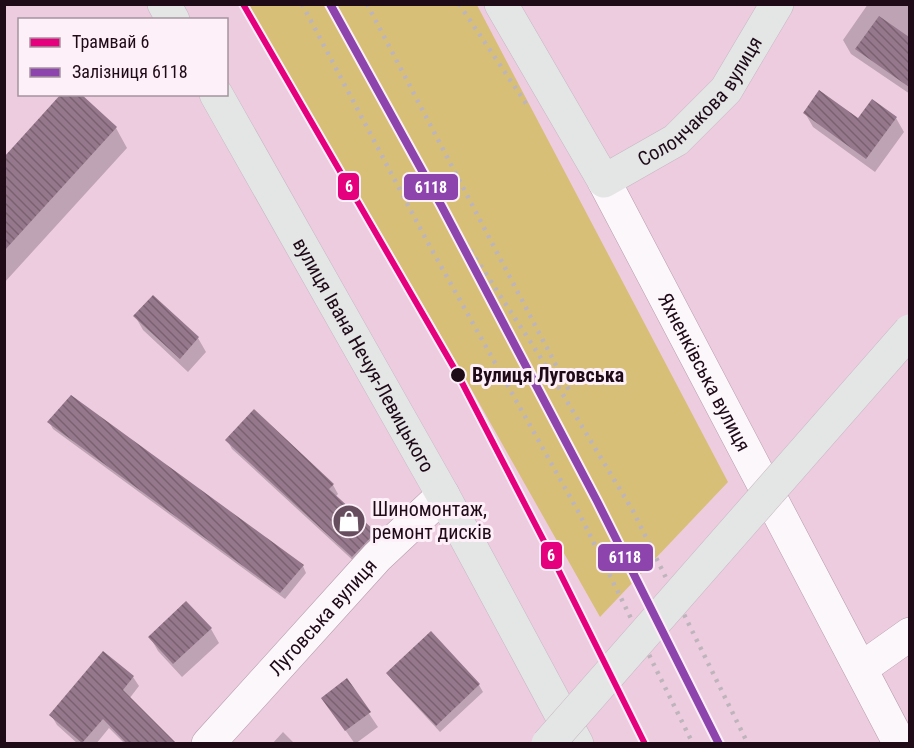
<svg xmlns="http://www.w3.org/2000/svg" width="914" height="748" font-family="'Roboto Condensed',sans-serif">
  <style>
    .grass { fill: #d8bf78 }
    .shadow { fill: #0003 }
    .building { fill: url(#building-back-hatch) }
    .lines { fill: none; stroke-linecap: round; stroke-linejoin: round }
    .minor-casing { stroke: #b59cab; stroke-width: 34 }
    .major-casing { stroke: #c7b7c1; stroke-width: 34 }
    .minor { stroke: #fcf7fa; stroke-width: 33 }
    .major { stroke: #e4e6e6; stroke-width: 33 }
    .rail { stroke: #bdb5bb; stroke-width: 4.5; stroke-dasharray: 3 6; stroke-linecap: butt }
    .major-bridge-casing { stroke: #c7b7c1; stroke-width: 34; stroke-linecap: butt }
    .major-bridge { stroke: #e4e6e6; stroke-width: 33 }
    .rail-1-casing { stroke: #fdf0f8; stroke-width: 12 }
    .rail-1 { stroke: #8e44ad; stroke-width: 8 }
    .tram-1-casing { stroke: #fdf0f8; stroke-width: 10 }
    .tram-1 { stroke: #e5007d; stroke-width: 6 }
    .stop-dot { fill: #1f0a18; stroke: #fdf0f8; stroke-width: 2 }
    .labels { text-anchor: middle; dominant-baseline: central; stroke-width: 6; stroke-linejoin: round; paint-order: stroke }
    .street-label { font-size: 20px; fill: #1f0a18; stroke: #fdf0f8 }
    .stop-label { font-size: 20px; font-weight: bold; fill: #1f0a18; stroke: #fdf0f8; text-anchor: start }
    .poi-label { font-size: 20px; fill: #1f0a18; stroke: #fdf0f8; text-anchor: start }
    .line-badge { stroke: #fdf0f8; stroke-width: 2 }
    .badge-label { font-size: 16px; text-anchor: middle; font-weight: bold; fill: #fff }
  </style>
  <defs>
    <pattern id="building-back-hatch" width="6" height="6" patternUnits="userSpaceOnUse" patternTransform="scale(1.5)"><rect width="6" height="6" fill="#96788c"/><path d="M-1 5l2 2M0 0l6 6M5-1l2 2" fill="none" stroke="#7a6171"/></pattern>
  </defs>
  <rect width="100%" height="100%" fill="#edcce0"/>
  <!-- grass -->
  <path class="grass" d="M248 5H477L728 482 600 617 435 325Z"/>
  <!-- shadow -->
  <path class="shadow" d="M868 4H910V94L851 54 843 40Z
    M805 113 858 120 896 118 904 132 875 172 813 127Z
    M116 128 127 148 4 283V159Z
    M135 316 198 338 206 352 188 372 143 330Z
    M254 411 333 485 338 494 335 497 375 533 380 542 358 565 232 449 227 440Z
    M49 422 303 566 306 573 285 599 53 429Z
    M211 629 219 643 182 677 158 651 150 637Z
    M431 633 479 685 483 692 440 732 392 680 388 673Z
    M133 677 139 686 129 699 174 744H125L109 728 96 744H78L57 725 51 715Z
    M347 681 378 727 355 744 323 698Z
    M283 732 295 744H272Z"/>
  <!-- building -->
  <path class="building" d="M879 16 909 37V87L855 49Z
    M819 90 858 118 872 99 897 117 866 159 803 113Z
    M61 94H81L117 127 4 251V157Z
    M153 295 199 337 180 359 133 316Z
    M71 395 304 565 280 593 47 422Z
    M254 409 334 484 329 489 376 532 352 557 225 440Z
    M186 601 212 628 173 664 148 637Z
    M431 631 480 684 436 726 386 673Z
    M103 651 134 676 123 690 177 744H127L103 719 82 743 49 715Z
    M347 678 371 712 345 731 321 698Z"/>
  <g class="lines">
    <defs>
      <g id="minor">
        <path id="s1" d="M604 181 900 744"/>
        <path d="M862 668 910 634"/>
        <path id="s2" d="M208 744 377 557 443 495"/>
      </g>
      <g id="major">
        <path d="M164 4 173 20"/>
        <path id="s3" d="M501 4 604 181 676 140 726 90 777 4"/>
        <path id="s4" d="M216 94 443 495 577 744"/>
      </g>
    </defs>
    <!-- minor casing -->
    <use href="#minor" class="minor-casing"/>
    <!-- major casing -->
    <use href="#major" class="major-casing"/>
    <!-- minor -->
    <use href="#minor" class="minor"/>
    <!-- major -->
    <use href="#major" class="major"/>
    <!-- rail -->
    <path class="rail" d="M302 4 428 243 579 513 693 744
      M367 4 570 392
      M459 4 527 105
      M441 205 539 355 633 511 748 744"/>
    <defs>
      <path id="major-bridge" d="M548 744 910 331"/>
    </defs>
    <!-- major-bridge casing -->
    <use href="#major-bridge" class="major-bridge-casing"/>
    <!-- major-bridge -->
    <use href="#major-bridge" class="major-bridge"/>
    <defs>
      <path id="rail-1" d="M330 4 441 205 597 501 719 744"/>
    </defs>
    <!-- rail-1 casing -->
    <use href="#rail-1" class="rail-1-casing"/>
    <!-- rail-1 -->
    <use href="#rail-1" class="rail-1"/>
    <defs>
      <path id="tram-1" d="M243 4 457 373 547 547 645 744"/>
    </defs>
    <!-- tram-1 casing -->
    <use href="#tram-1" class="tram-1-casing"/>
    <!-- tram-1 -->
    <use href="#tram-1" class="tram-1"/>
  </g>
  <!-- icons -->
  <defs>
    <symbol id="shop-disc" viewBox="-11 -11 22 22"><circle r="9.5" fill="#674e5e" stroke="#fdf0f8"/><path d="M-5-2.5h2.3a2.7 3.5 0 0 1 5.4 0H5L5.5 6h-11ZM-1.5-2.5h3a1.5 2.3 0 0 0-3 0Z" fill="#fff"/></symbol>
  </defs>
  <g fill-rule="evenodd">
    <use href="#shop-disc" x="330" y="502" width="38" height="38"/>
  </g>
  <!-- markers -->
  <circle class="stop-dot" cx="458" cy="375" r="8"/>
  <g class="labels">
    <!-- street labels -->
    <g class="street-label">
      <text stroke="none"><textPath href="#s3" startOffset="332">Солончакова вулиця</textPath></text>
      <text stroke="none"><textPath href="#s4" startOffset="300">вулиця Івана Нечуя-Левицького</textPath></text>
      <text stroke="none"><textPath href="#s1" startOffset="216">Яхненківська вулиця</textPath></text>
      <text stroke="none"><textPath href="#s2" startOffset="171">Луговська вулиця</textPath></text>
    </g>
    <!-- stop labels -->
    <g class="stop-label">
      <text x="472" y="375">Вулиця Луговська</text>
    </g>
    <!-- poi labels -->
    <g class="poi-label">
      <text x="372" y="509">Шиномонтаж,<tspan x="372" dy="23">ремонт дисків</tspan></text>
    </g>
  </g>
  <g class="line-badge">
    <rect x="337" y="172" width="23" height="29" rx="6" fill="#e5007d"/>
    <rect x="403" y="173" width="56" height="28" rx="6" fill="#8e44ad"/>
    <rect x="540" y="541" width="23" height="29" rx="6" fill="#e5007d"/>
    <rect x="597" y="543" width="57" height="29" rx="6" fill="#8e44ad"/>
  </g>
  <g class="badge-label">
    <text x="349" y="192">6</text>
    <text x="431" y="193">6118</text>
    <text x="551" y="561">6</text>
    <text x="625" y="563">6118</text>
  </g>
  <!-- border -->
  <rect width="914" height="748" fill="none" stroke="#1f0a18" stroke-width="12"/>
  <!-- legend -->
  <rect x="18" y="18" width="210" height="78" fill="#fdf0f8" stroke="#a4949e" stroke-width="1.5"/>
  <rect x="30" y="38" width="30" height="9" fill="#e5007d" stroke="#a4949e" stroke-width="1.5"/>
  <text x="72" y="48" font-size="18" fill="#1f0a18">Трамвай 6</text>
  <rect x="30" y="68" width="30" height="9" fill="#8e44ad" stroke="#a4949e" stroke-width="1.5"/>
  <text x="72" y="78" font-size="18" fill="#1f0a18">Залізниця 6118</text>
</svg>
